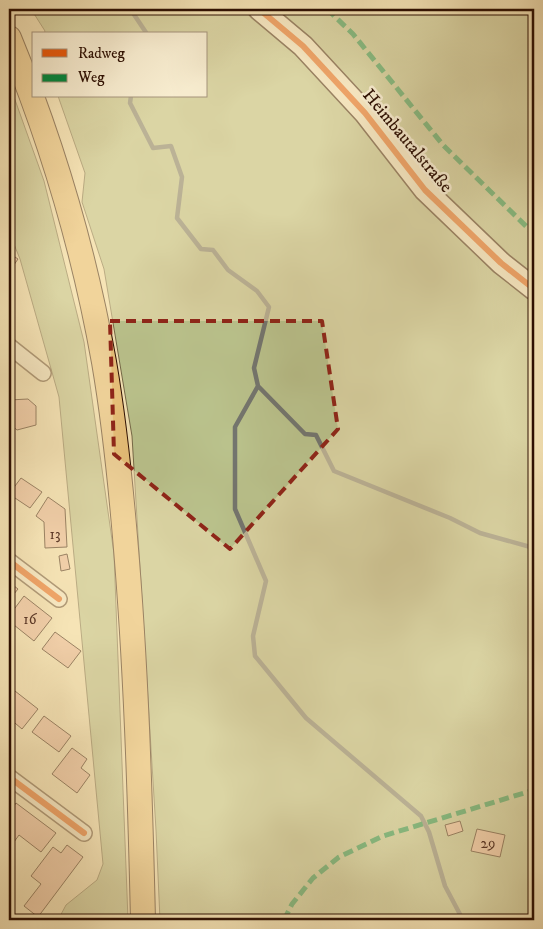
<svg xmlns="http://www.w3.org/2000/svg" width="543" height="929" font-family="'IM FELL DW Pica',serif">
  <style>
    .green { fill: #bbc48e; stroke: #746948 }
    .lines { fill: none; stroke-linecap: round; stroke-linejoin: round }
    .stream { stroke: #737670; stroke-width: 4.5 }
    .building { fill: #eeb99b; stroke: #2c0e01 }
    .street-casing { stroke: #5e442e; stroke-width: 18 }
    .secondary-casing { stroke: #2c0e01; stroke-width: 24 }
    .primary-casing { stroke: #2c0e01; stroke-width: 26 }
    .street { stroke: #f8edd0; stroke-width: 15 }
    .secondary { stroke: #f8edd0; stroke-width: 21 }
    .primary { stroke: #eac27b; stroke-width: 24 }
    .quiet { stroke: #00873e; stroke-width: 5; stroke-dasharray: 10 5; stroke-linecap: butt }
    .cycleway-casing { stroke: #f8edd0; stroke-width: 9 }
    .cycleway { stroke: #e8590c; stroke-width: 6 }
    .marked { fill: none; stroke: #8f2418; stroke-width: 4; stroke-dasharray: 10 6; stroke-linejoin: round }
    .labels { text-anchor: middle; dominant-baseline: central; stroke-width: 5; stroke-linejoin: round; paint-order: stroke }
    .number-label { font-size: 15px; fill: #5c3928 }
    .street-label { font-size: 18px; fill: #2c0e01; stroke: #f8edd0 }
  </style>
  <rect width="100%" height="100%" fill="#f5e4b6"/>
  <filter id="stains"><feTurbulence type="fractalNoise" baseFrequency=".004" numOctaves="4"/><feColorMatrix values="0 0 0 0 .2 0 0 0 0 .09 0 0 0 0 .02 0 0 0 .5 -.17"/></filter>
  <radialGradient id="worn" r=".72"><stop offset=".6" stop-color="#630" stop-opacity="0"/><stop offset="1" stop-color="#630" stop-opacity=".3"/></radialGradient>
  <!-- green -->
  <path class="green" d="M31 9H534V920H160L156 830 132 436 104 269 82 202 85 173 58 96H206V34H44L45 31Z
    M9 83 44 181 84 342 114 554 128 920H58L66 905 97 880 103 864 59 397 20 259 9 232Z"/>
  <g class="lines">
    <!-- stream -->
    <path class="stream" d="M89 9H91
      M123 9 133 13 147 34
      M131 96 130 103 153 148 171 146 182 177 177 218 201 249 213 250 228 270 257 291 269 307 254 368 258 386 305 434 316 435 334 471 450 518 480 533 534 548
      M258 386 235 427V509L266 581 253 636 255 656 306 718 421 816 429 832 445 886 463 920"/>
  </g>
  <!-- building -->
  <path class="building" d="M9 253 18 259 9 272Z
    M9 284 14 288 9 296Z
    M28 399 36 406V425L17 430 9 423V400Z
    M21 478 42 492 30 508 9 494Z
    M48 497 65 509 67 547 45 548 44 522 36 516Z
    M67 554 70 569 61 571 59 556Z
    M9 582 18 589 9 600Z
    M24 596 52 618 34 641 9 621V616Z
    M55 632 81 651 68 668 42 649Z
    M15 691 38 709 22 729 9 718V699Z
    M44 716 71 736 59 752 32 732Z
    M72 748 87 759 81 768 90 775 77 793 52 774Z
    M16 803 56 833 41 852 19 835 9 849V814Z
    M460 821 463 831 448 836 445 825Z
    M477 829 505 835 500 857 471 851Z
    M67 845 83 857 38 917 24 906 41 884 31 876 53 847 61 853Z"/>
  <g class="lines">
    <defs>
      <path id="street" d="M9 346 43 373
        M9 561 59 599
        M9 777 84 833"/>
      <path id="secondary" d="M259 9 303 46 365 113 425 190 501 263 534 289"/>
      <path id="primary" d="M9 38C52 142 84 250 104 362 114 420 120 478 125 537 136 664 140 792 143 920"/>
    </defs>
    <!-- street casing -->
    <use href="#street" class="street-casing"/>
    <!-- secondary casing -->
    <use href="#secondary" class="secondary-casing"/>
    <!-- primary casing -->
    <use href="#primary" class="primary-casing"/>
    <!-- street -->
    <use href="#street" class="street"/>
    <!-- secondary -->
    <use href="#secondary" class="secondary"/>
    <!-- primary -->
    <use href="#primary" class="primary"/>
    <!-- quiet -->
    <path class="quiet" d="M327 9 353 34 443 145 534 234
      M284 920 292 904 313 878 339 857 383 836 534 790"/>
    <defs>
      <path id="cycleway" d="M259 9 303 46 365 113 425 190 501 263 534 289
        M9 561 59 599
        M9 777 84 833"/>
    </defs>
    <!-- cycleway casing -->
    <use href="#cycleway" class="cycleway-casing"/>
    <!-- cycleway -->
    <use href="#cycleway" class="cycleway"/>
  </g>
  <!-- marked area -->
  <path d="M0 0H543V929H0ZM110 321H322L338 429 230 549 114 454Z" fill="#f5e4b6" fill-opacity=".55" fill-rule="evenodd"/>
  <path class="marked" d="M110 321H322L338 429 230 549 114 454Z"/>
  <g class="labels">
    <!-- number labels -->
    <g class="number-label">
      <text x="55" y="534">13</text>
      <text x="30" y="619">16</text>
      <text x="488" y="843">29</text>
    </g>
    <!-- street labels -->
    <g class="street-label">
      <text transform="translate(407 141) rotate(50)">Heimbautalstraße</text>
    </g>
  </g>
  <!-- margin -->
  <rect width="543" height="929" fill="none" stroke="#f5e4b6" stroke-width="30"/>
  <rect x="10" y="10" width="523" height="909" fill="none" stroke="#2c0e01" stroke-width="2.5"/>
  <rect x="15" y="15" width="513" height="899" fill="none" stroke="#2c0e01"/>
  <!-- legend -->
  <rect x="32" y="32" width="175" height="65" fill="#f8edd0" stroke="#a6947d"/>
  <rect x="42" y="49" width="25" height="8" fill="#e8590c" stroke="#a6947d"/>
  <text x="78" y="58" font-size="15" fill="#2c0e01">Radweg</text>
  <rect x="42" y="74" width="25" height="8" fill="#00873e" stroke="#a6947d"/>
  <text x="78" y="82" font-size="15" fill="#2c0e01">Weg</text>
  <rect width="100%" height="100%" filter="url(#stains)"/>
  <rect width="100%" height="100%" fill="url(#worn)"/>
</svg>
